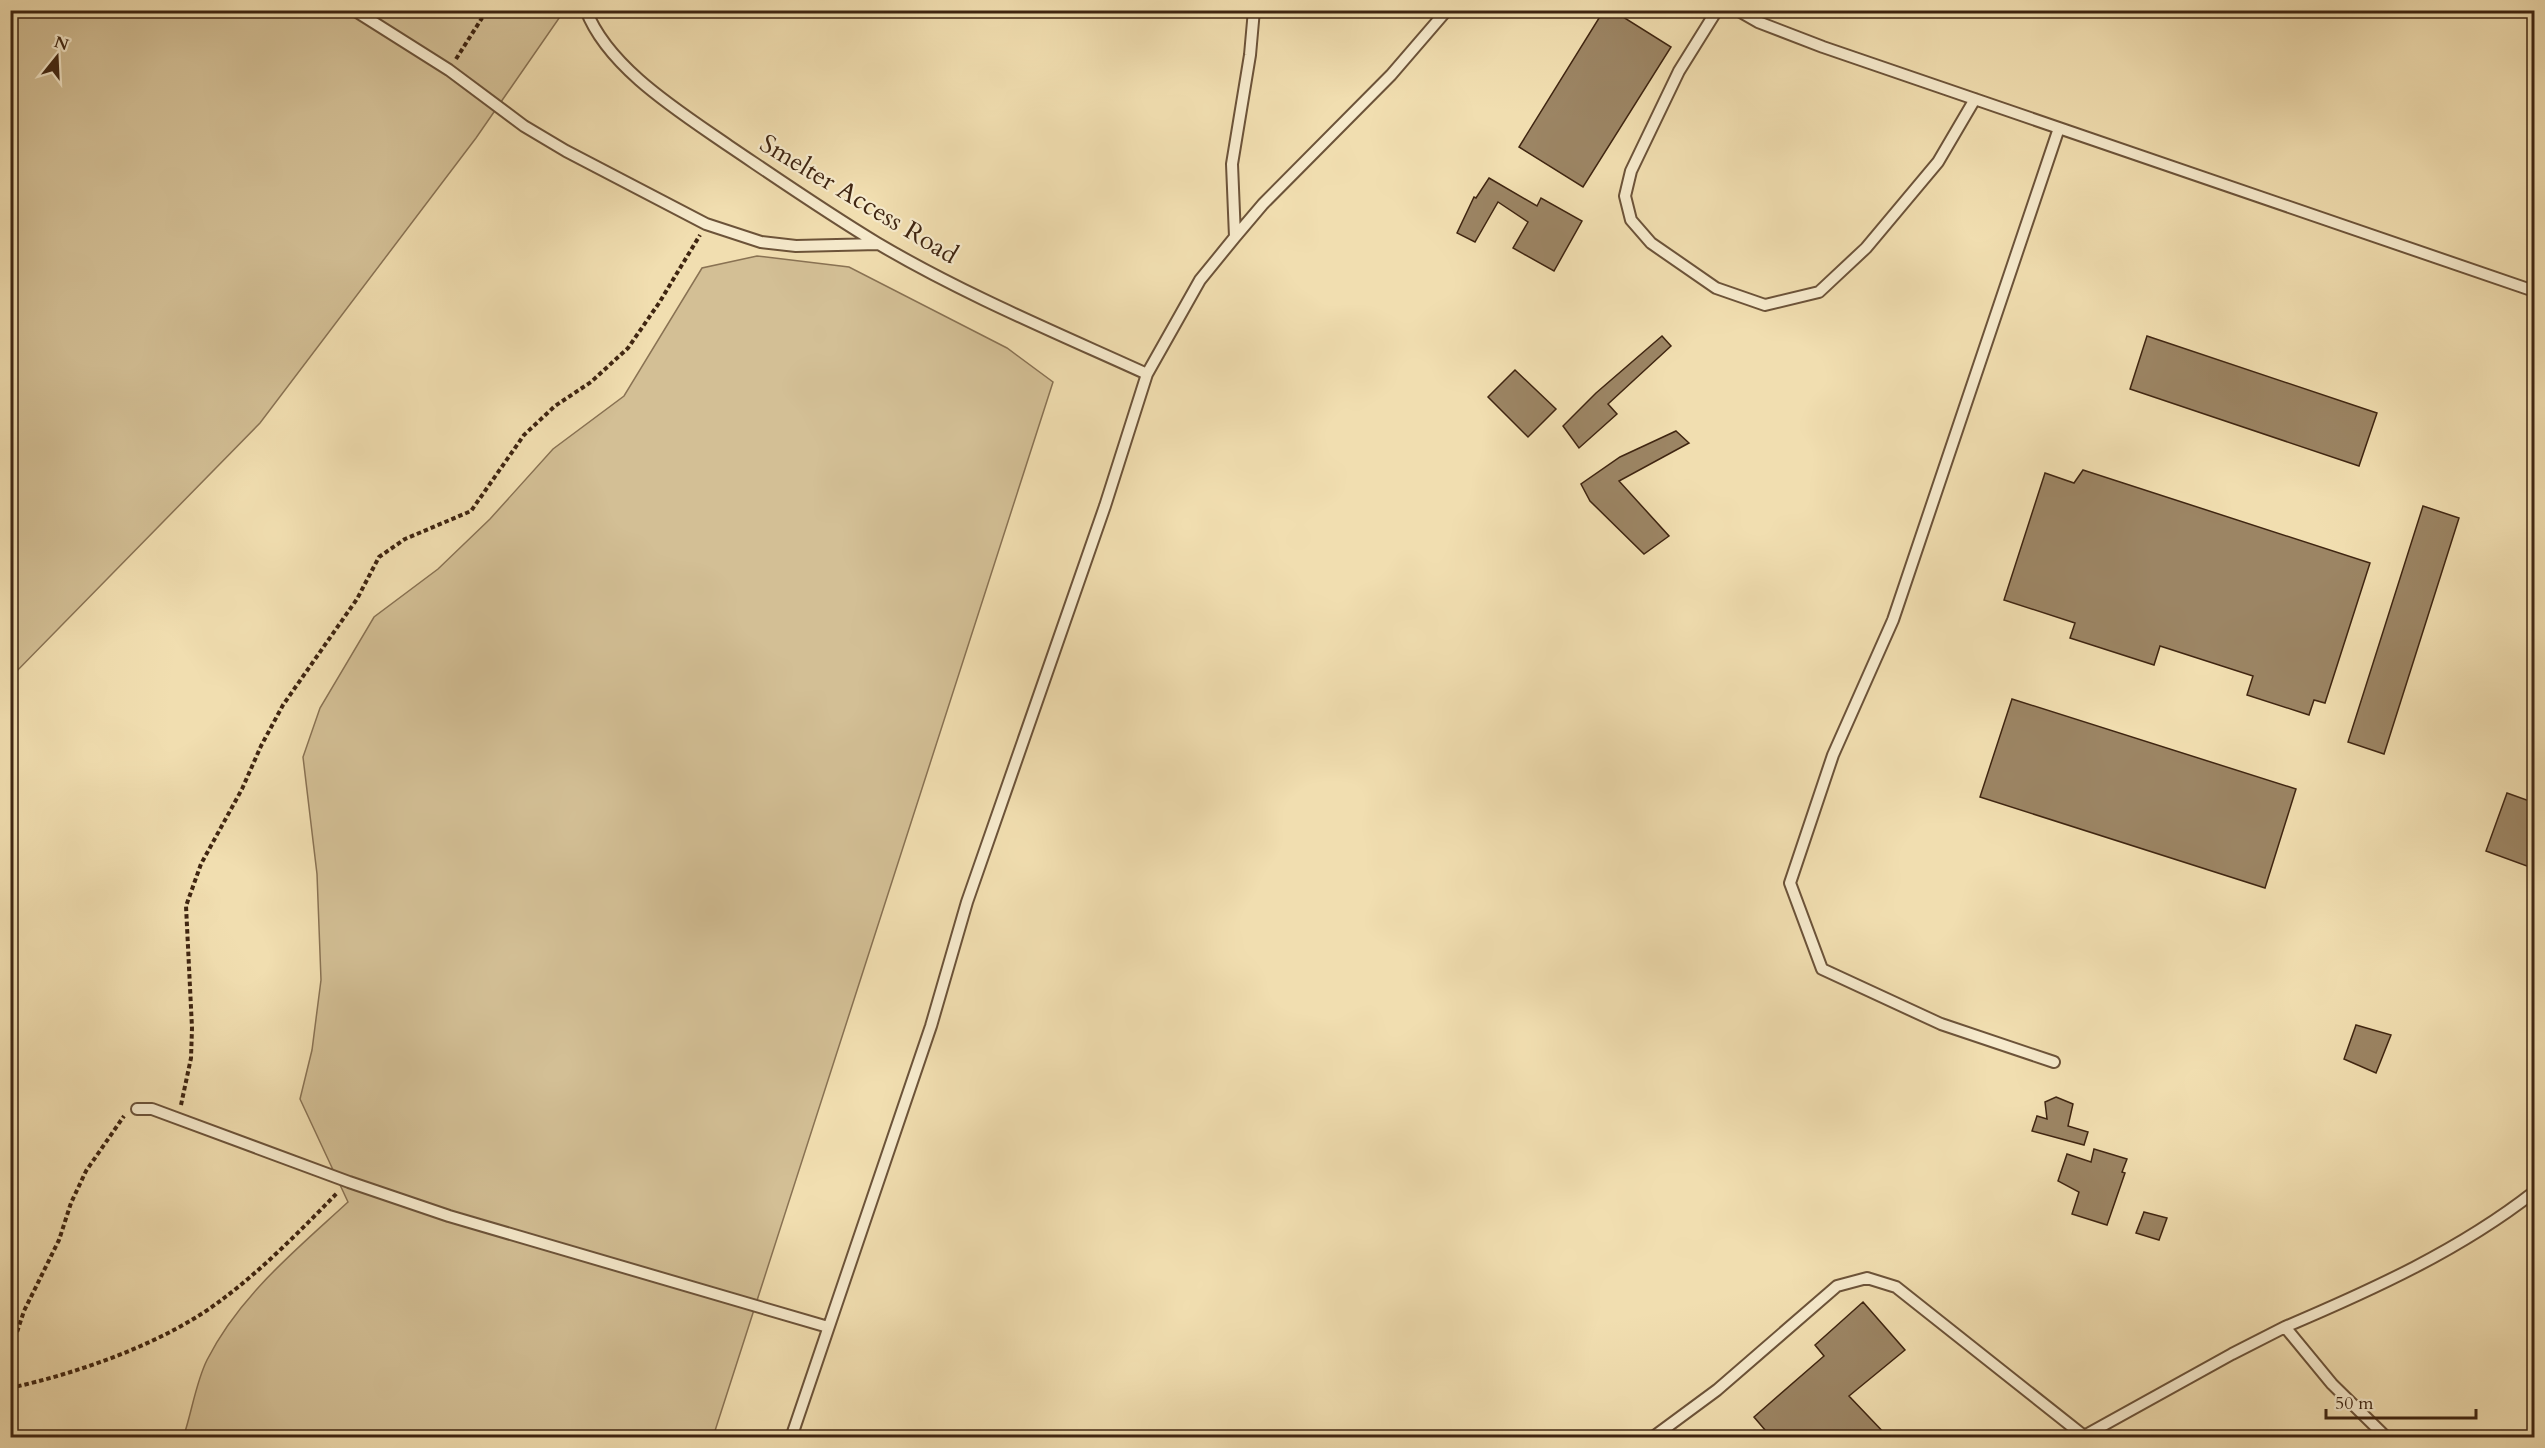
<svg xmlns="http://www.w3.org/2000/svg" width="2545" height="1448" font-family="Cardo,serif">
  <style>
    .green { fill: #d3bf95; stroke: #897253; stroke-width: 1.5 }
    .building { fill: #9c8564; stroke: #3f2511; stroke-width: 1.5 }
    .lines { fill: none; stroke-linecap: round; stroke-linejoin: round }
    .service-casing { stroke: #6c5339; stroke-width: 14 }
    .path { stroke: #3f2511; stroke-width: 4; stroke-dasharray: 4.5 3; stroke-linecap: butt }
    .service { stroke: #f6eacc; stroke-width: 10 }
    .labels { text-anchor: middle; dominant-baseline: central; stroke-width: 4.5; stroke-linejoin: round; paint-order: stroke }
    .street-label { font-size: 26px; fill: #3f2511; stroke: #f6eacc }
  </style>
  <rect width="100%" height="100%" fill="#f1deb0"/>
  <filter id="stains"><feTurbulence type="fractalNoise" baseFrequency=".00333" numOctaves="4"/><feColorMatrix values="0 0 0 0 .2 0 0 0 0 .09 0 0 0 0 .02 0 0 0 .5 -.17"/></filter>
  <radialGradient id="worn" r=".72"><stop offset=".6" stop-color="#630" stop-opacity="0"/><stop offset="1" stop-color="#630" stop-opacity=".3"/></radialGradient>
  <!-- green -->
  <path class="green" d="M11 11H564L476 138 260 423 11 677Z
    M757 256 849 267 1007 348 1053 382 713 1437 181 1438 184 1435C192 1411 196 1382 207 1360 239 1296 297 1249 348 1202L300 1099 312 1050 321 980 317 874 303 757 320 708 374 617 438 569 490 519 553 449 624 396 702 268Z"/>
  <!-- building -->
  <path class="building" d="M1604 10H1612L1671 47 1583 187 1519 147Z
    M1489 178 1537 206 1541 198 1582 221 1554 271 1513 248 1528 222 1498 202 1475 242 1457 233 1474 197 1476 198Z
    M1662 336 1671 346 1608 404 1617 414 1579 448 1563 426 1596 393Z
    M2147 336 2377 413 2359 466 2130 389Z
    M1515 370 1556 409 1528 437 1488 397Z
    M1676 431 1689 443 1619 481 1669 536 1644 554 1590 501 1581 484 1620 457Z
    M2083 470 2370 563 2325 703 2314 700 2309 715 2247 695 2253 676 2160 646 2154 665 2070 638 2075 623 2004 600 2045 473 2074 483Z
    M2423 506 2459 518 2384 754 2348 742Z
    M2012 699 2296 789 2265 888 1980 797Z
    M2507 793 2535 803V869L2486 851Z
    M2356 1025 2391 1035 2376 1073 2344 1059Z
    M2056 1097 2073 1104 2068 1126 2088 1132 2084 1145 2032 1131 2037 1116 2047 1119 2045 1102Z
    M2094 1149 2127 1159 2122 1172 2125 1173 2107 1225 2072 1214 2079 1192 2058 1181 2067 1154 2091 1162Z
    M2144 1212 2167 1218 2159 1240 2136 1233Z
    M1863 1302 1905 1350 1849 1396 1888 1437H1771L1754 1417 1824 1356 1815 1345Z"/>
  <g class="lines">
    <defs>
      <path id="service" d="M354 10 449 70 524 126 566 151 706 224 761 242 796 246 878 244
        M586 10C608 68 680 112 729 146 778 179 827 213 877 243 963 294 1057 333 1147 374
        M1717 10 1679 71 1631 171 1625 196 1631 220 1651 243 1716 288 1765 305 1819 292 1866 248 1938 162 1975 99
        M1737 10 1758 22 1823 47 2534 291
        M1235 237 1232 164 1250 55 1254 10
        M2054 1062 1941 1024 1822 969 1790 883 1833 755 1893 620 2059 128
        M137 1109H152L349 1182 449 1216 828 1327
        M2285 1327C2372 1290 2460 1250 2534 1192
        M791 1438 931 1026 967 902 1105 506 1147 374 1200 280 1235 237 1263 204 1391 75 1447 10
        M1652 1438 1717 1390 1837 1286 1867 1278 1896 1287 2084 1436
        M2086 1438 2084 1436 2232 1354 2285 1327 2332 1384 2387 1438"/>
    </defs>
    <!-- service casing -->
    <use href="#service" class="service-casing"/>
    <!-- path -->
    <path class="path" d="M456 59 482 18 496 10
      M181 1105 191 1058 192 1028 186 906 201 864 242 789 261 746 283 705 357 599 379 557 405 539 471 511 524 435 555 406 591 382 628 348 659 303 700 235
      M10 1376 13 1344 24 1311 59 1240 71 1203 86 1171 124 1116
      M10 1388C79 1373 168 1342 224 1298 263 1269 304 1227 338 1192"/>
    <!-- service -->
    <use href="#service" class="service"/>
  </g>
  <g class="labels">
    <!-- street labels -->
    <g class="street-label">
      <text transform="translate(859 199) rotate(31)">Smelter Access Road</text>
    </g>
  </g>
  <!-- margin -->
  <rect width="2545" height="1448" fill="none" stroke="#f1deb0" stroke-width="36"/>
  <rect x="12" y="12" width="2521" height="1424" fill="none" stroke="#3f2511" stroke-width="3"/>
  <rect x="18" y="18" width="2509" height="1412" fill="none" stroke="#3f2511" stroke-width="1.5"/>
  <!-- north arrow -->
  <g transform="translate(57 57) rotate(18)" stroke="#f6eacc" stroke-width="4.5" paint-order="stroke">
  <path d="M0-4.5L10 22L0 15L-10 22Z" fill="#3f2511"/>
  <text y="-9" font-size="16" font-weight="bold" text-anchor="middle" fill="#3f2511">N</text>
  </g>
  <!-- scale -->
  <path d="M2326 1409v9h150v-9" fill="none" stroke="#3f2511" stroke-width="3"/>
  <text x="2335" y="1409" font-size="18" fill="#3f2511" stroke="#f6eacc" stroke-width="4.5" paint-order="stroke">50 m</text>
  <rect width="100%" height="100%" filter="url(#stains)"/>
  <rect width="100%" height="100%" fill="url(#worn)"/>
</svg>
